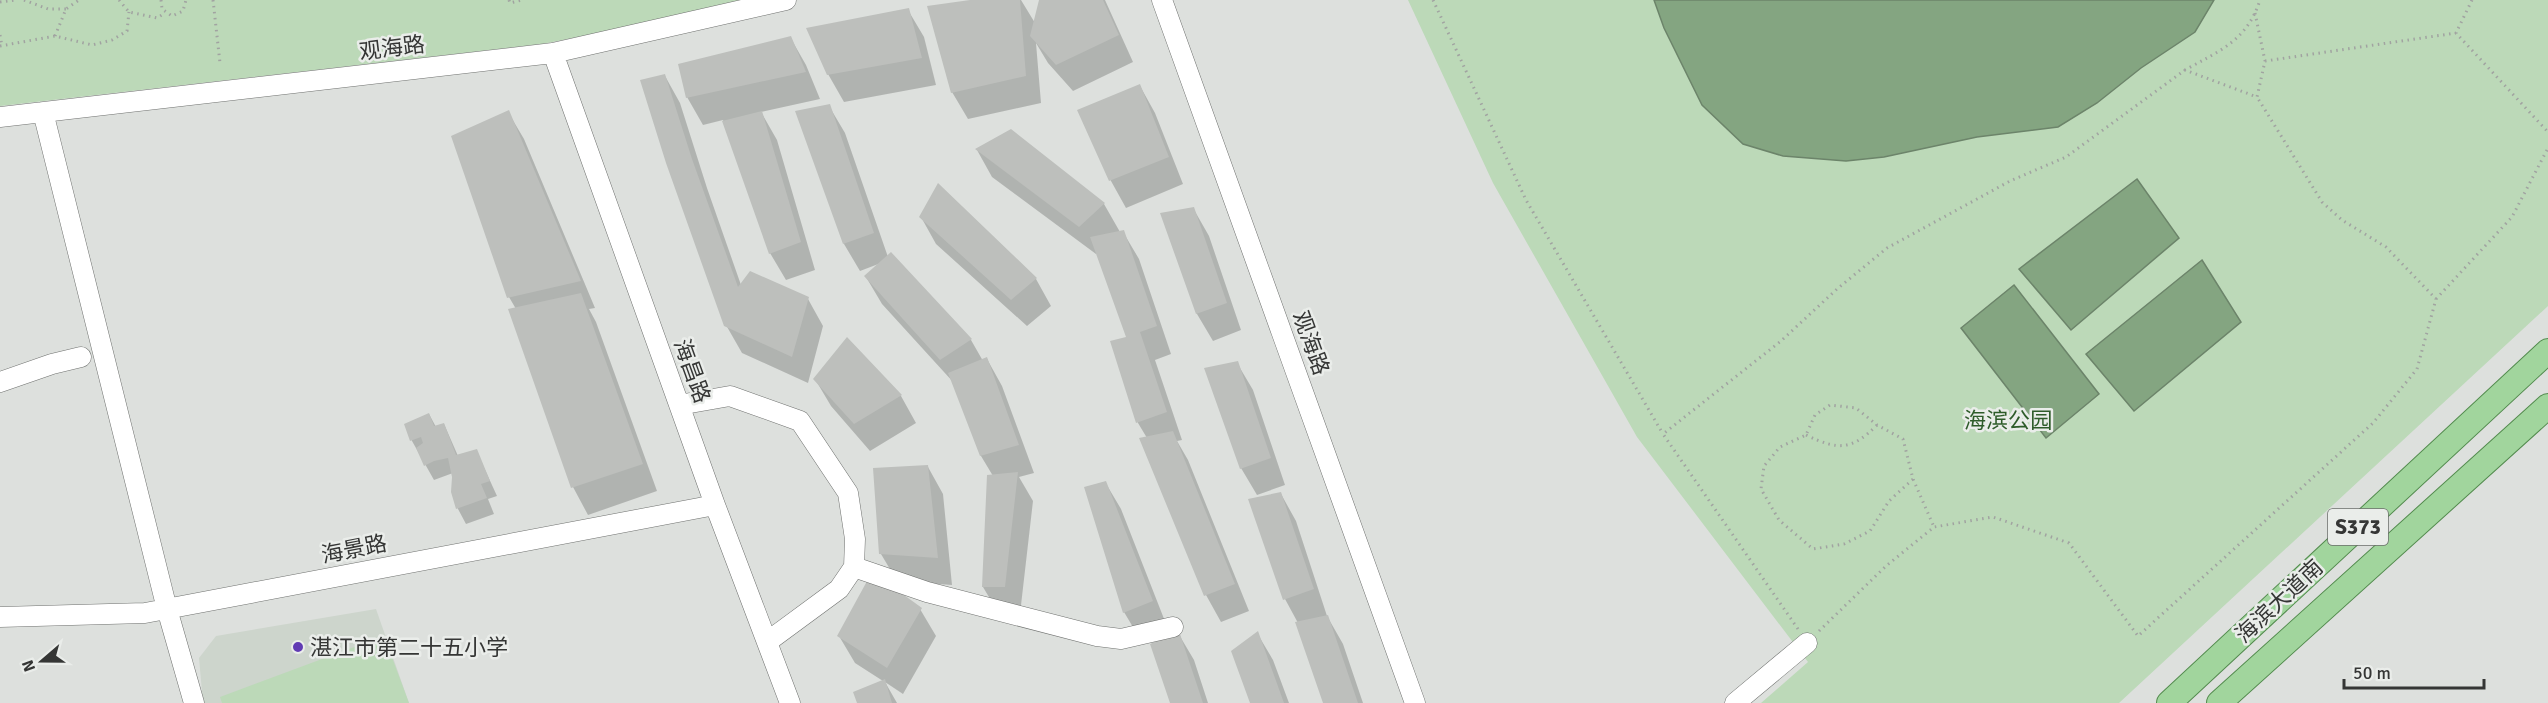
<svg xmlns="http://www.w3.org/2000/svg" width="2548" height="703" font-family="Signika,'Noto Sans SC',sans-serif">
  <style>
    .built { fill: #cdd5cc }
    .green { fill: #bcd9b8 }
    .water { fill: #84a581; stroke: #6c846a; stroke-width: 1.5 }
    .shadow { fill: #0003 }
    .building { fill: #bdbfbc }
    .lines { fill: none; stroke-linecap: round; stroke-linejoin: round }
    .minor-casing { stroke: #6f716f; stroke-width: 21 }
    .major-casing { stroke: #538b4e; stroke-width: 26 }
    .path { stroke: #a1a3a1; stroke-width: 3; stroke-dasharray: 1.5 4.5; stroke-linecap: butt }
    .minor { stroke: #fff; stroke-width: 20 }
    .major { stroke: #a1d59d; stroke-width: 24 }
    .poi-dot { fill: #613bb3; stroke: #eaedea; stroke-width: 2 }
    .labels { text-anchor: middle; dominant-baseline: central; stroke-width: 5; stroke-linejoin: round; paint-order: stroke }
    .shield { fill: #eaedea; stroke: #6b6d6b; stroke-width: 1.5 }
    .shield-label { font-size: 21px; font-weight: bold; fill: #353635 }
    .street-label { font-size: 22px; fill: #353635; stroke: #eaedea }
    .park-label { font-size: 22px; fill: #2e5c2a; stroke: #eaedea }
    .poi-label { font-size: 22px; fill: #353635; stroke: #eaedea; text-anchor: start }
  </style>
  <rect width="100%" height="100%" fill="#dde0dd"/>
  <!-- built -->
  <path class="built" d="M376 609 409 703H203L199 658 216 636Z"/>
  <!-- green -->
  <path class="green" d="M0 0H770L542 44 0 106Z
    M1408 0H1654L1664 28 1702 105 1846 161 1884 157 1977 137 2097 103 2141 68 2195 32 2214 0H2548V306L2119 703H1761L1808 662 1637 437 1493 183Z
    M384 636 409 703H222L220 697Z"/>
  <!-- water -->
  <path class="water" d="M1654 0H2214L2195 32 2141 68 2097 103 2058 127 1977 137 1884 157 1846 161 1783 156 1743 144 1702 105 1664 28Z
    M2137 179 2179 238 2071 330 2019 269Z
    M2202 260 2241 322 2134 411 2086 354Z
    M2014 285 2099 394 2046 438 1961 328Z"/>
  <!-- shadow -->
  <path class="shadow" d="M980 0H1021L1035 23 1041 0H1105L1133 62 1073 91 1048 63 1036 43 1041 103 968 119 952 92Z
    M908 10 924 37 936 85 844 102 828 74Z
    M790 37 806 65 820 99 761 112 777 140 815 270 786 280 770 253 723 120 703 125 687 97Z
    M665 76 680 103 707 188 741 285 808 299 823 326 808 383 742 353 726 325Z
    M1140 86 1155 113 1183 184 1126 208 1111 181 1079 111Z
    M829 106 845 133 888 257 971 340 983 361 987 359 1002 386 1034 473 1019 477 1033 501 1020 614H999L983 587 993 476 981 456 954 383 882 304 866 277 881 263 860 271 844 244Z
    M508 112 524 139 595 308 589 309 596 322 657 491 588 515 573 487 516 309 509 297Z
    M977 150 1104 204 1120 232H1123L1139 259 1171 354 1155 360 1182 440 1177 441 1188 460 1249 611 1221 622 1206 595 1147 438 1138 423 1112 342 1128 339 1097 252 1096 254 992 177Z
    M1193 208 1209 236 1241 330 1213 341 1197 314 1162 215Z
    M921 217 1036 279 1051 306 1027 326 936 244Z
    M847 339 901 396 916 423 870 451 831 406 815 379Z
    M1237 363 1253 390 1285 485 1257 495 1241 468Z
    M429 414 436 427 444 424 458 456 476 450 497 496 488 499 494 514 466 524 458 509 452 492 453 473 434 480 412 441 406 424Z
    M928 467 943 494 952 585 897 581 881 554Z
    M1105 482 1121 509 1168 629 1140 639 1124 612Z
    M1281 494 1296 521 1327 616 1343 644 1363 703H1325L1298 623 1285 599Z
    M920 609 936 636 903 694 885 682 897 703H859L883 681 855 663 839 636Z
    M1178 633 1194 660 1208 703H1172Z
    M1257 633 1273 660 1289 703H1251Z"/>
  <!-- building -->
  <path class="building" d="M970 0H1020L1026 76 951 93 927 6Z
    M1039 0H1103L1119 35 1056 65 1030 36Z
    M909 8 922 58 827 75 806 28Z
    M791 36 806 72 686 98 678 64Z
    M665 74 692 159 738 287 750 271 809 297 792 357 724 326 666 163 640 80Z
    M1140 84 1169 157 1109 181 1077 110Z
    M830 104 874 233 843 244 795 111Z
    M509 110 581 281 507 298 451 136Z
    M762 111 801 242 769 254 722 121Z
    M1011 129 1105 203 1079 227 975 149Z
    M938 183 1037 278 1011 300 919 217Z
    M1194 207 1227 303 1196 314 1160 213Z
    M1124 230 1157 326 1140 332 1167 412 1136 423 1110 341 1126 337 1090 237Z
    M891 252 972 339 940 360 864 276Z
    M581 293 643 464 571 488 508 309Z
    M847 337 902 395 854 424 813 379Z
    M987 357 1019 445 980 456 948 373Z
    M1238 361 1271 458 1240 469 1204 368Z
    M429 413 434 426 444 423 456 455 477 449 490 481 481 484 487 498 456 509 451 492 452 477 448 458 434 461 424 466 416 448 423 443 421 437 410 441 404 424Z
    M1173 431 1235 584 1204 596 1139 438Z
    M928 465 938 558 879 554 873 468Z
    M1018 472 1005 587H982L987 475Z
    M1106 481 1153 601 1123 613 1084 487Z
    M1281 492 1314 589 1283 600 1248 499Z
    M872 572 922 608 887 668 837 636Z
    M1328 615 1358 703H1323L1295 622Z
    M1179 631 1203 703H1170L1150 644Z
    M1258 631 1284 703H1250L1231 651Z
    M885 679 892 703H857L853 692Z"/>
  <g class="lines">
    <defs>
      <path id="minor" d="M1162 0 1415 703
        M553 53 715 505 790 703
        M43 112 167 609 194 703
        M0 117 553 53 786 0
        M0 382 52 364 81 357
        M679 405 730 396 800 421 848 493 855 539 854 567 839 589 767 642
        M854 567 927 592 1097 636 1121 639 1173 627
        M0 617 145 613 715 505
        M1735 703 1807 643"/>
      <path id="major" d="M2169 703 2548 351
        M2219 703 2548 406"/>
    </defs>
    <!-- minor casing -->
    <use href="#minor" class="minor-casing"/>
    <!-- major casing -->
    <use href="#major" class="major-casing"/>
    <!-- path -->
    <path class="path" d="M24 0 48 9H66
      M119 0 129 12 157 18 165 13
      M161 0 162 9 172 16 183 11 186 0
      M213 0 220 63
      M509 0 510 3 522 0
      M1433 0 1526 200 1663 434
      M2472 0 2456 33 2548 132
      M0 2 16 0
      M2255 13 2265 61 2257 97 2185 70C2219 51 2247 41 2260 0
      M0 35 2 46
      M55 36 66 9 79 0
      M0 46 55 36 92 45 112 40 127 31 129 12
      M2265 61 2456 33
      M2436 299 2512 217 2548 148
      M1806 435C1839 451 1852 450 1877 425
      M1913 479 1889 501 1870 531 1844 544 1813 549 1779 520 1761 489 1764 466 1780 447 1806 435 1815 415 1830 405 1856 408 1877 425 1903 439 1913 479 1934 527
      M1798 629 1663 434 1781 341 1837 289 1887 248 2010 181 2066 157 2185 70
      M1819 631 1886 566 1934 527 1993 517 2069 543 2138 636 2373 423 2417 369 2436 299 2386 247 2342 220 2322 202 2257 97"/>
    <!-- minor -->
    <use href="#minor" class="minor"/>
    <!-- major -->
    <use href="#major" class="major"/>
  </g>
  <!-- markers -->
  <circle class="poi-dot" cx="298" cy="647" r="6"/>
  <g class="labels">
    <!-- shield labels -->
    <rect class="shield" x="2328" y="509" width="60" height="36" rx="4.5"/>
    <g class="shield-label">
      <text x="2358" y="527">S373</text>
    </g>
    <!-- street labels -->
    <g class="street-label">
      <text transform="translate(392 48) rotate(-7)">观海路</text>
      <text transform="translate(1311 343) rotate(70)">观海路</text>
      <text transform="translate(692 371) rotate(70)">海昌路</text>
      <text transform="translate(354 549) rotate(-11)">海景路</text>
      <text transform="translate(2279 601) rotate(-43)">海滨大道南</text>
    </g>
    <!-- park labels -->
    <g class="park-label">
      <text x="2008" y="420">海滨公园</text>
    </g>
    <!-- poi labels -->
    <g class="poi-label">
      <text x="310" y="647">湛江市第二十五小学</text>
    </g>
  </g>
  <!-- north arrow -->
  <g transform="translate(42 661) rotate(250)" stroke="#eaedea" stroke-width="4.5" paint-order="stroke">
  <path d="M0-4.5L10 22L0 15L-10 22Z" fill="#353635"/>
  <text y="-9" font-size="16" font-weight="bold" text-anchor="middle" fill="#353635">N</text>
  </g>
  <!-- scale -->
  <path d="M2344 679v9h140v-9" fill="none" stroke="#353635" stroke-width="3"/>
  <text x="2353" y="679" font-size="18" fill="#353635" stroke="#eaedea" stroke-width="4.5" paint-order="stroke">50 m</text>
</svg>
